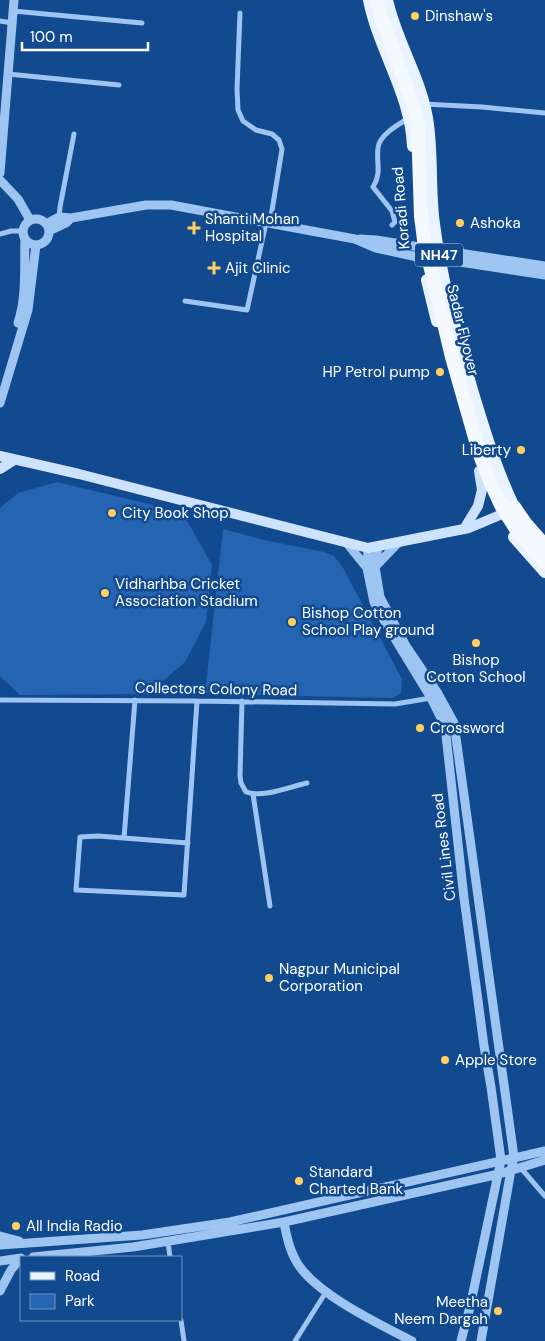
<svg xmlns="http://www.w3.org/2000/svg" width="545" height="1341" font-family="'DM Sans',sans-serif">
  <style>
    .green { fill: #2464b0 }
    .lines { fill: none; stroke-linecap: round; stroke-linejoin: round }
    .minor { stroke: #9ec5f2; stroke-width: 5 }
    .tertiary { stroke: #9ec5f2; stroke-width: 9 }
    .secondary { stroke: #cde2fc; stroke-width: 10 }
    .primary { stroke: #e9f2ff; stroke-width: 12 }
    .trunk { stroke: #f4f8ff; stroke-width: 14 }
    .trunk-bridge { stroke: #f4f8ff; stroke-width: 14 }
    .poi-dot { fill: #ffd05f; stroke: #124a90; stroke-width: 2 }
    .labels { text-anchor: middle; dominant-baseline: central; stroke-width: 5; stroke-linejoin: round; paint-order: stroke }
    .shield { fill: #124a90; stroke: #b8c9de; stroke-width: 1 }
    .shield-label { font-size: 14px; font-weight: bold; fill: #fff }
    .poi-label { font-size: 15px; fill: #fff; stroke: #124a90; text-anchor: start }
    .street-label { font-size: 15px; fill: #fff; stroke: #124a90 }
  </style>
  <rect width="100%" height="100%" fill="#124a90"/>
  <!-- green -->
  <path class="green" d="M57 482 182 512 212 565 206 622 185 662 148 694 20 695 0 676V508L18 493Z
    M223 529 264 540 324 552 334 556 342 566 402 679 401 693 393 698 205 694Z"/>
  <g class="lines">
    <!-- minor -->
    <path class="minor" d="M13 11 142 23
      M240 13 237 89 238 110 243 121 256 130 272 134 279 140 282 149 270 223
      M0 21 12 23
      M8 74 119 85
      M424 104 482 107 545 113
      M59 217 60 207 74 134
      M392 225 395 222 392 211 373 187C382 173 376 163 378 148 379 135 399 124 409 118
      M0 234 11 231H23
      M185 301 247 310 266 223
      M0 700 197 701 395 704 431 698
      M242 701 240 776 241 783 246 792C264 798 289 787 307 783
      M253 794 270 906
      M124 838 135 700
      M188 843 98 836 80 837 76 890 184 895 197 701
      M520 1167 545 1196
      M168 1242 170 1257
      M181 1320 184 1341
      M295 1341 326 1292"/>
    <!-- tertiary -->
    <path class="tertiary" d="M0 173 14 0
      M0 180 18 199 30 220
      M23 232a13 13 0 1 1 26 0a13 13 0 1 1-26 0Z
      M46 224 59 217 71 218 146 205H171L355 239 376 248 422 258 440 259 545 275
      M49 231 66 223 71 218
      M360 239 376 240 426 248 545 266
      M18 323C27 296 24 266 25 238
      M0 403 28 310 36 245
      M346 542 367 568
      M378 546 375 567 380 597 406 646 437 692 454 723 514 1157 511 1170 481 1341
      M368 548 367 568 374 602 389 629 431 698 445 726 464 898 477 993 484 1046 491 1087 501 1160 470 1307 461 1341
      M375 567 399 542
      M284 1222C286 1234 289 1248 295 1259 311 1292 379 1324 412 1341
      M0 1236 19 1241
      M0 1245 142 1235 230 1222 545 1151
      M33 1257 133 1247 284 1222 499 1174 545 1160
      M0 1261 21 1258
      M0 1291 11 1270 20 1259"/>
    <!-- secondary -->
    <path class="secondary" d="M0 456 79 474 368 548 469 528 500 515 511 509
      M0 469 14 460
      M464 529 478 506 482 490 479 471"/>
    <!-- primary -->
    <path class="primary" d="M369 0C379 50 411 94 413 146
      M387 0C396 41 420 77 427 118 433 153 429 189 434 224 441 278 457 337 472 390 484 429 496 470 514 507
      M427 280 437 321
      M514 537 545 572"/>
    <!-- trunk -->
    <path class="trunk" d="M514 507 525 523 545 546"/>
    <!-- trunk-bridge -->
    <path class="trunk-bridge" d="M377 0 381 16 415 111 418 125 421 216 424 240 452 357 480 455 490 481 502 507 516 529 545 563"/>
  </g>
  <!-- markers -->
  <g class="poi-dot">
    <circle cx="415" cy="16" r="5"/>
    <circle cx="460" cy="223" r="5"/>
    <path d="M191.5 220.5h5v5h5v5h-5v5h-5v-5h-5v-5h5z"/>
    <path d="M211.5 260.5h5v5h5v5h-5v5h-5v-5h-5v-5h5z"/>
    <circle cx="440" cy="372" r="5"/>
    <circle cx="521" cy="450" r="5"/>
    <circle cx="112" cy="513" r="5"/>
    <circle cx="105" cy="593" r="5"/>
    <circle cx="292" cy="622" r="5"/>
    <circle cx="476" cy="643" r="5"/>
    <circle cx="420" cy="728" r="5"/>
    <circle cx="269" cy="978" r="5"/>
    <circle cx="445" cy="1060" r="5"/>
    <circle cx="299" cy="1181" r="5"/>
    <circle cx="16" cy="1226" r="5"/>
    <circle cx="498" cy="1311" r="5"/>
  </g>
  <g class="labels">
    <!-- shield labels -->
    <rect class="shield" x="415" y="243.5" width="48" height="23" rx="4"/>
    <g class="shield-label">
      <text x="439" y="255">NH47</text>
    </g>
    <!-- poi labels -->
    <g class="poi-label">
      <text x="425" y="16">Dinshaw's</text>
      <text x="205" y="219">Shanti Mohan<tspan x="205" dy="17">Hospital</tspan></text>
      <text x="470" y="223">Ashoka</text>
      <text x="225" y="268">Ajit Clinic</text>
      <text x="430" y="372" text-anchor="end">HP Petrol pump</text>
      <text x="511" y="450" text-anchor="end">Liberty</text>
      <text x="122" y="513">City Book Shop</text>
      <text x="115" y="584">Vidharhba Cricket<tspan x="115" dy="17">Association Stadium</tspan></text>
      <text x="302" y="613">Bishop Cotton<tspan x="302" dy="17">School Play ground</tspan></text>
      <text x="476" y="660" text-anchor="middle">Bishop<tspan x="476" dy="17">Cotton School</tspan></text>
      <text x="430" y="728">Crossword</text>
      <text x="279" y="969">Nagpur Municipal<tspan x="279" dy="17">Corporation</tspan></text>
      <text x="455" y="1060">Apple Store</text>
      <text x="309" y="1172">Standard<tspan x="309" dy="17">Charted Bank</tspan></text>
      <text x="26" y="1226">All India Radio</text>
      <text x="488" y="1302" text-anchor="end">Meetha<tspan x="488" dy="17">Neem Dargah</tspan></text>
    </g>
    <!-- street labels -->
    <g class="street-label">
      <text transform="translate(401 208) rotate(-95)">Koradi Road</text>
      <text transform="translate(463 330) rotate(76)">Sadar Flyover</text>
      <text transform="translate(216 689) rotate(1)">Collectors Colony Road</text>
      <text transform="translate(444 847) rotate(-97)">Civil Lines Road</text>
    </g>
  </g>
  <!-- legend -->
  <rect x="20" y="1256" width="162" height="65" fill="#124a90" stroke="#7192bc"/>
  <rect x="30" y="1272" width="25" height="8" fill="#e9f2ff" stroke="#7192bc"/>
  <text x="65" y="1281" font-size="15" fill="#ffffff">Road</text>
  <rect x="30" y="1294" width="25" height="15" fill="#2464b0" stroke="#7192bc"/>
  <text x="65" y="1306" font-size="15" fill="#ffffff">Park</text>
  <!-- scale -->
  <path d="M22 42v8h126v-8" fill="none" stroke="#ffffff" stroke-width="2.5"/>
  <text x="30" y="42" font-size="15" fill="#ffffff" stroke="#124a90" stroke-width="4" paint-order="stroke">100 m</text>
</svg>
